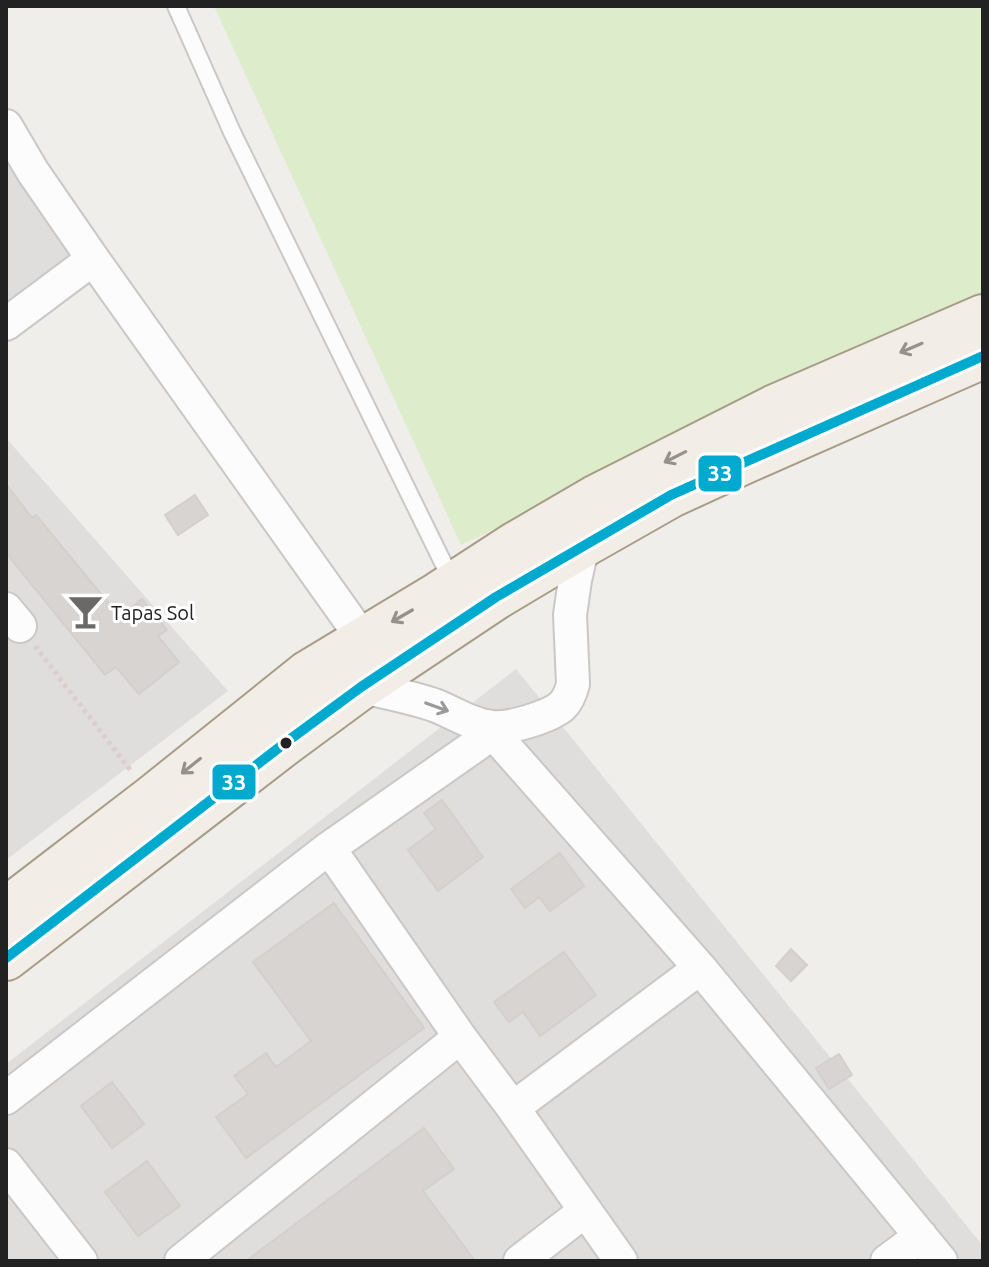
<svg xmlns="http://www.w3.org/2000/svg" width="989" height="1267" font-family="Ubuntu,sans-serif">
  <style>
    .residential { fill: #dfdedc }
    .grass { fill: #ddeccb }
    .building { fill: #d7d4d2; stroke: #d3d0cc; stroke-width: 2 }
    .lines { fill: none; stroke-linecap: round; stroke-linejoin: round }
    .service-casing { stroke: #c9c8c7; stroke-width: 20 }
    .minor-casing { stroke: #c9c8c7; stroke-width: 36 }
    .primary-casing { stroke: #a79c86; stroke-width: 48 }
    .path { stroke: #dccecd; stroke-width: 5; stroke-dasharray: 4 4; stroke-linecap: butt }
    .service { stroke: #fdfcfc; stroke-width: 16 }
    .minor { stroke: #fdfcfc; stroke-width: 32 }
    .primary { stroke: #f3ede7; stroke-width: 44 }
    .bus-1-casing { stroke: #fff; stroke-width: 16 }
    .bus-1 { stroke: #00a9ce; stroke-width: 10 }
    .oneway { stroke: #95928e }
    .oneway2 { stroke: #9a9a9a }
    .bus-dot { fill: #222; stroke: #fff; stroke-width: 3 }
    .labels { text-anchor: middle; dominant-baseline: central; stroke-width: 6; stroke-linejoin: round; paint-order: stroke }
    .poi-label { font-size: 20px; fill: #222; stroke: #fff; text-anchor: start }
    .line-badge { stroke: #fff; stroke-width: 3 }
    .badge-label { font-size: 22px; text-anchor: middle; font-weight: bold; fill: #fff }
  </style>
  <rect width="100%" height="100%" fill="#f0eeeb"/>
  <!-- residential -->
  <path class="residential" d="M6 135 93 259 6 329Z
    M6 438 228 691 6 860Z
    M516 669 983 1246V1261H6V1064Z"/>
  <!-- grass -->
  <path class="grass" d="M214 6H983V300L461 545Z"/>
  <!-- building -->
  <path class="building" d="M6 484 32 518 36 515 120 617 142 599 167 630 158 636 179 662 139 694 116 667 105 675 6 553Z
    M195 495 208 515 178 535 165 515Z
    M442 800 483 857 438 891 408 850 436 829 424 813Z
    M560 853 584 886 550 911 539 897 525 908 511 889Z
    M334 903 424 1028 246 1158 216 1117 248 1094 234 1076 266 1053 276 1067 311 1041 253 962Z
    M791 949 807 965 791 981 776 966Z
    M564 952 596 995 540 1036 523 1012 509 1022 494 1002Z
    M839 1054 852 1075 829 1089 816 1068Z
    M112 1082 144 1124 112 1148 81 1106Z
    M424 1128 454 1169 423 1191 475 1261H246Z
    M147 1161 180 1206 138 1236 105 1192Z"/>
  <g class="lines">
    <defs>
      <path id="service" d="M176 6 232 132 452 581"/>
      <path id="minor" d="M6 126 33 172 93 259 363 639
        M6 324 93 259
        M6 609 20 626
        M361 687C386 692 410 697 434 705 453 712 471 725 492 727 509 729 549 717 562 706 568 700 571 692 573 684L570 615 575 580 583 545
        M487 726 700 968 941 1261
        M329 848 460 1037 513 1108 621 1261
        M6 1098 329 848 493 733
        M513 1108 700 968
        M6 1165 81 1261
        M181 1261 460 1037
        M520 1261 585 1211
        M887 1261 921 1236"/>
      <path id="primary" d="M6 910 152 798 308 673 439 594 516 544 595 498 775 407 983 317
        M6 958 285 743 361 687 496 597 583 545 671 495 745 461 983 356"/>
    </defs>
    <!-- service casing -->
    <use href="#service" class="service-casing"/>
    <!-- minor casing -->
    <use href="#minor" class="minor-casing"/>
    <!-- primary casing -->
    <use href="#primary" class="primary-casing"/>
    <!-- path -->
    <path class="path" d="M35 646 131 771"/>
    <!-- service -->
    <use href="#service" class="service"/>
    <!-- minor -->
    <use href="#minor" class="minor"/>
    <!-- primary -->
    <use href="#primary" class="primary"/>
    <defs>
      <path id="bus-1" d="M6 958 285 743 361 687 496 597 671 495 983 356"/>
    </defs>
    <!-- bus-1 casing -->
    <use href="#bus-1" class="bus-1-casing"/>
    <!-- bus-1 -->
    <use href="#bus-1" class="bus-1"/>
  </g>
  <!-- one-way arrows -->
  <defs><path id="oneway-shaft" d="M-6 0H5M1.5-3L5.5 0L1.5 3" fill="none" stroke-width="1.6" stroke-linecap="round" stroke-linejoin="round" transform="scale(2)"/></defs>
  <g class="oneway">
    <use href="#oneway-shaft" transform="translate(911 348) rotate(157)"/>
    <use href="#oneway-shaft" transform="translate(675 457) rotate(153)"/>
    <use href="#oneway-shaft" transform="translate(402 616) rotate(150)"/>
    <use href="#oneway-shaft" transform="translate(191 766) rotate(141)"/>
  </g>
  <use class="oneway2" href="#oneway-shaft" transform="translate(437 707) rotate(20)"/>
  <!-- icons -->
  <defs>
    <symbol id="bar-bare" viewBox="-9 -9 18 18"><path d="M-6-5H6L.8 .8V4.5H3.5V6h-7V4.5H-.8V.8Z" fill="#6a6968" stroke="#fff" stroke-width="2.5" paint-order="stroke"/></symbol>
  </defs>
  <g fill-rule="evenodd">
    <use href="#bar-bare" x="60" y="586" width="51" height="51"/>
  </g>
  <!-- markers -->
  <circle class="bus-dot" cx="286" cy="743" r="7"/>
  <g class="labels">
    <!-- poi labels -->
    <g class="poi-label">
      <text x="111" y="612">Tapas Sol</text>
    </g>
  </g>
  <g class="line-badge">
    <rect x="697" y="454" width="46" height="39" rx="8" fill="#00a9ce"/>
    <rect x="211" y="763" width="46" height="38" rx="8" fill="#00a9ce"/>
  </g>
  <g class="badge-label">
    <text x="720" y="481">33</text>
    <text x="234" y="790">33</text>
  </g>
  <!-- border -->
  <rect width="989" height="1267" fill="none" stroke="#222222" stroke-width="16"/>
</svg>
